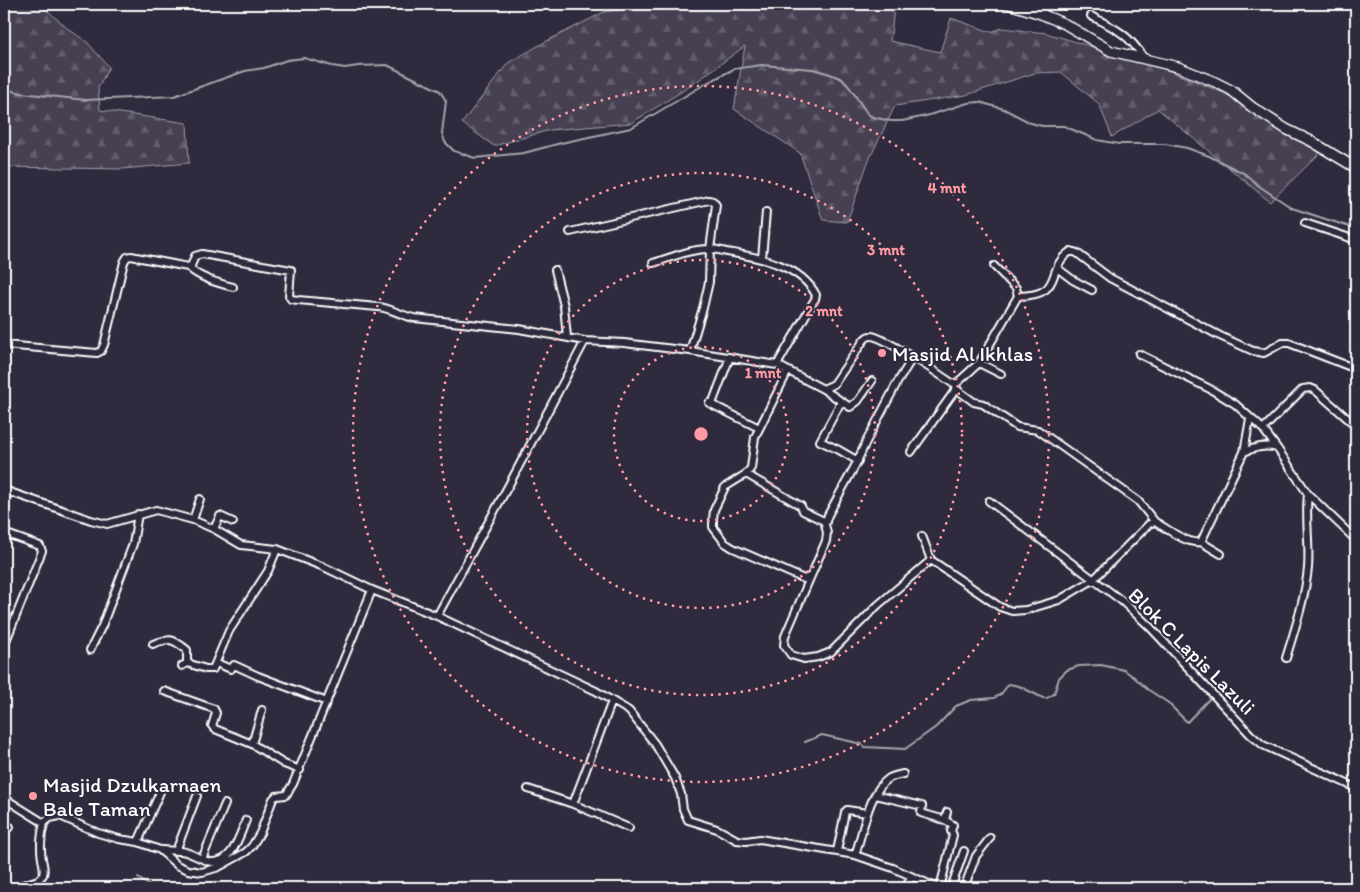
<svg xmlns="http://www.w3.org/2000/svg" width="1360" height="892" font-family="Itim,sans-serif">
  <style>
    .forest { fill: url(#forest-firs); stroke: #a2a0a8 }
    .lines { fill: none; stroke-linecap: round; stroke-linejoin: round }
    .stream { stroke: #a7a6ad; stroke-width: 2 }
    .minor-casing { stroke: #fff; stroke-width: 10 }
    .secondary-casing { stroke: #fff; stroke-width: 12 }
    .minor { stroke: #2f2a3d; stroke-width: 6 }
    .secondary { stroke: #2f2a3d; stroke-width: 9 }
    .ring { fill: none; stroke: #ff9aa2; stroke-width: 2.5; stroke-dasharray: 2.5 5 }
    .poi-dot { fill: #ff9aa2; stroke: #2f2a3d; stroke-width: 2 }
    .labels { text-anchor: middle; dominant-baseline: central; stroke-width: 4; stroke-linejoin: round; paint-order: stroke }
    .poi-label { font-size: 21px; fill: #fff; stroke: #2f2a3d; text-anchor: start }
    .street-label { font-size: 21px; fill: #fff; stroke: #2f2a3d }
    .centre { fill: #ff9aa2; stroke: #2f2a3d; stroke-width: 2.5 }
    .ring-label { font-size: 15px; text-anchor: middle; font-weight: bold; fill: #ff9aa2; stroke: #2f2a3d; stroke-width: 4; stroke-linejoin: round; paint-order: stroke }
  </style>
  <defs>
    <pattern id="forest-firs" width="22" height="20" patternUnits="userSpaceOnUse" patternTransform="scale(1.25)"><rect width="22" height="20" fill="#464152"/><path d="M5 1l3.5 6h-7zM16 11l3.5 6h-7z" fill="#625e6c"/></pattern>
  </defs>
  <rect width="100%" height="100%" fill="#2f2a3d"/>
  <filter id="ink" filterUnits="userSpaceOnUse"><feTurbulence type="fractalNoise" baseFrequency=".02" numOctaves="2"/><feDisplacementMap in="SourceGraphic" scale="10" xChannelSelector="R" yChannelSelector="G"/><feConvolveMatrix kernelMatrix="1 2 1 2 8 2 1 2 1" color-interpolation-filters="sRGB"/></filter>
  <g filter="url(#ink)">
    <!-- forest -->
    <path class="forest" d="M4 4H40L67 28 87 42 109 67 98 88 100 110 187 123 189 163 122 169 4 167Z
      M633 4H875L894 10 890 41 940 52 951 18 991 32 1002 28 1046 33 1157 66 1226 94 1322 151 1270 202 1158 109 1112 137 1099 104 1061 72 1035 73 966 95 895 106 868 162 847 222 823 220 800 153 734 109 745 46 692 85 631 123 550 130 494 146 462 123 508 63 545 42 604 12 631 8Z"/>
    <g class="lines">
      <!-- stream -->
      <path class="stream" d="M4 89 21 93 86 100 174 96 245 71 264 68 287 60 304 58 332 66 345 68 358 66 387 65 440 91 446 101 442 133 445 142 454 151 475 158 524 153 561 143 631 128 707 83 734 69 761 65 813 69 830 74 842 79 850 88 867 113 872 117 891 121H902L926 116 968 103 979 102 1004 109 1031 123 1042 126H1064L1097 140 1119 144H1165L1187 148 1209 156 1245 174 1259 186 1292 208 1356 229
        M805 742 822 735 862 744 865 747 905 749 936 727 956 706 971 700 994 698 1001 694 1009 684 1019 686 1043 698H1047L1054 694 1059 678 1067 670 1079 666 1101 665 1124 670 1134 677 1147 689 1167 702 1187 722 1211 697
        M1307 762 1337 774 1356 785
        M138 878 153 888
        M280 888H308"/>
      <defs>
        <path id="minor" d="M1041 14 1047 4
          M1091 16C1117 29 1128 34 1145 59
          M1305 223 1356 240
          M570 232 709 200 713 201 716 205 710 249 709 282 703 308 690 351
          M762 258 766 212
          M653 263C670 258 693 248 710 249 717 249 725 252 733 253 762 258 801 266 816 295L815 299 777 365
          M994 266 1016 288 1018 296
          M188 267C199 278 218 283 233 287
          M1057 268 1073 280 1092 290
          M555 270 564 306 567 337
          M4 345 97 353 101 351 104 345 124 262 127 257 131 256 188 267 191 266 195 256 202 254 291 270 289 296 291 299 298 300 378 307C391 308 402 316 414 318L519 329 585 341 624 343 690 351 777 365 823 389 834 384 864 340C867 337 867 336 871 336 883 336 939 374 952 383H957L979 363 1018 296C1066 296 1044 268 1071 251L1077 253 1110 278 1220 336 1253 351 1264 353 1282 343H1289L1356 369
          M1139 354 1210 389 1235 404 1263 429 1277 448
          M913 357 897 383 866 442 856 464 828 515 825 524 827 533 826 541 785 636 784 645 791 655 804 659 818 657 831 652 878 605 931 560 1000 607 1012 611 1026 610 1059 600 1093 580 1149 524 1155 522C1167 528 1187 545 1201 542L1221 554
          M979 363 1001 374
          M788 371 755 437 751 468 746 474 725 487 714 510 713 519V527L725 543 733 548 804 579 811 576
          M957 383 956 389 974 402 983 404 1017 427 1038 430 1138 501 1155 522
          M823 389 850 407 858 401 872 381
          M841 402 820 441 839 450 858 461
          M709 403 759 428
          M712 404 730 357
          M1263 429 1303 389 1310 388 1315 390 1356 426
          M911 452 956 389
          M1244 452 1250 419
          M746 474 801 506 803 511 826 522
          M4 490 91 520 107 524 156 510 193 520 214 529 241 545 277 549 324 567 372 590 437 616 596 691 629 711 655 744 675 778 681 794 683 809 688 820 717 829 737 840 746 841 760 839 855 855 893 868 938 888
          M989 501 1122 601 1150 627 1251 735 1263 745 1356 788
          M4 504 8 491
          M193 520 200 499
          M214 529 220 516 233 522
          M4 533 40 546 42 551 4 646
          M922 536 931 560
          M1201 542 1244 452C1256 447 1265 445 1277 448L1308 494 1356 540
          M437 616 511 481 585 341
          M153 644C170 638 172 638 187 650V663
          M90 650 102 626 133 544 138 514
          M1286 658C1295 629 1305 599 1308 568 1310 544 1305 519 1308 494
          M216 663 231 669 234 665 258 676 327 702
          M182 666 187 663 206 669H213L229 631 268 571 277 549
          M164 691 214 709 216 713 212 726 215 729 252 744 284 764 300 770
          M252 744 262 710
          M528 789 573 804 629 828
          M875 795 922 806 921 813 945 820
          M4 798 44 823
          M573 804 612 701
          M4 823 10 827
          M138 842 160 792
          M161 850C168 851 174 850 181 851 190 852 198 858 207 861 231 868 239 837 246 820
          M176 851 197 796
          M837 851 845 812 847 810 867 813
          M855 855C863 833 868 793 888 779 892 776 898 775 903 774
          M202 859 225 804
          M14 888 38 880 43 875C45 869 43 865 42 859 40 848 41 835 44 823L50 818 60 816 98 833 119 839 138 842 160 850 177 865 188 870 202 872 219 867 246 852 252 846 260 833 273 799 276 796 286 795 293 784 372 590
          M906 888 911 876
          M940 888 953 835 951 831 953 825 945 820 947 812
          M951 888 964 851
          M964 888 976 856 990 838"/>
        <path id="secondary" d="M1009 4 1041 14 1065 24 1111 51 1178 67 1215 82 1231 90 1252 107 1286 129 1311 141 1356 168"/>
      </defs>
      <!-- minor casing -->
      <use href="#minor" class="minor-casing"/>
      <!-- secondary casing -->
      <use href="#secondary" class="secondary-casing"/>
      <!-- minor -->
      <use href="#minor" class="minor"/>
      <!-- secondary -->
      <use href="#secondary" class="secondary"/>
    </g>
  </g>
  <!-- distance rings -->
  <g class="ring">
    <circle cx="701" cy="434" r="87"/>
    <circle cx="701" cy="434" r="174"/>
    <circle cx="701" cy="434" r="261"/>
    <circle cx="701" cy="434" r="348"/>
  </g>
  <!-- markers -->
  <g class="poi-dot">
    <circle cx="882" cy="353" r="5"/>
    <circle cx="33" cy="796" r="5"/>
  </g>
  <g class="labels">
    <!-- poi labels -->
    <g class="poi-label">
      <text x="892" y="353">Masjid Al Ikhlas</text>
      <text x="43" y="784">Masjid Dzulkarnaen<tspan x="43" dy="24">Bale Taman</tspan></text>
    </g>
    <!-- street labels -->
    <g class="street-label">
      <text transform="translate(1192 651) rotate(45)">Blok C Lapis Lazuli</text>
    </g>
  </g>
  <circle cx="701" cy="434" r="8" class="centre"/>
  <g class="ring-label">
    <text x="947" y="193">4 mnt</text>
    <text x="886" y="255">3 mnt</text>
    <text x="824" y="316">2 mnt</text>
    <text x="763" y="378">1 mnt</text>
  </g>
  <!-- margin -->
  <rect width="1360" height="892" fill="none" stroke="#2f2a3d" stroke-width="20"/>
  <rect x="10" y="10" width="1340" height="872" fill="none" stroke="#fff" stroke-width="2" filter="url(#ink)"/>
</svg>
